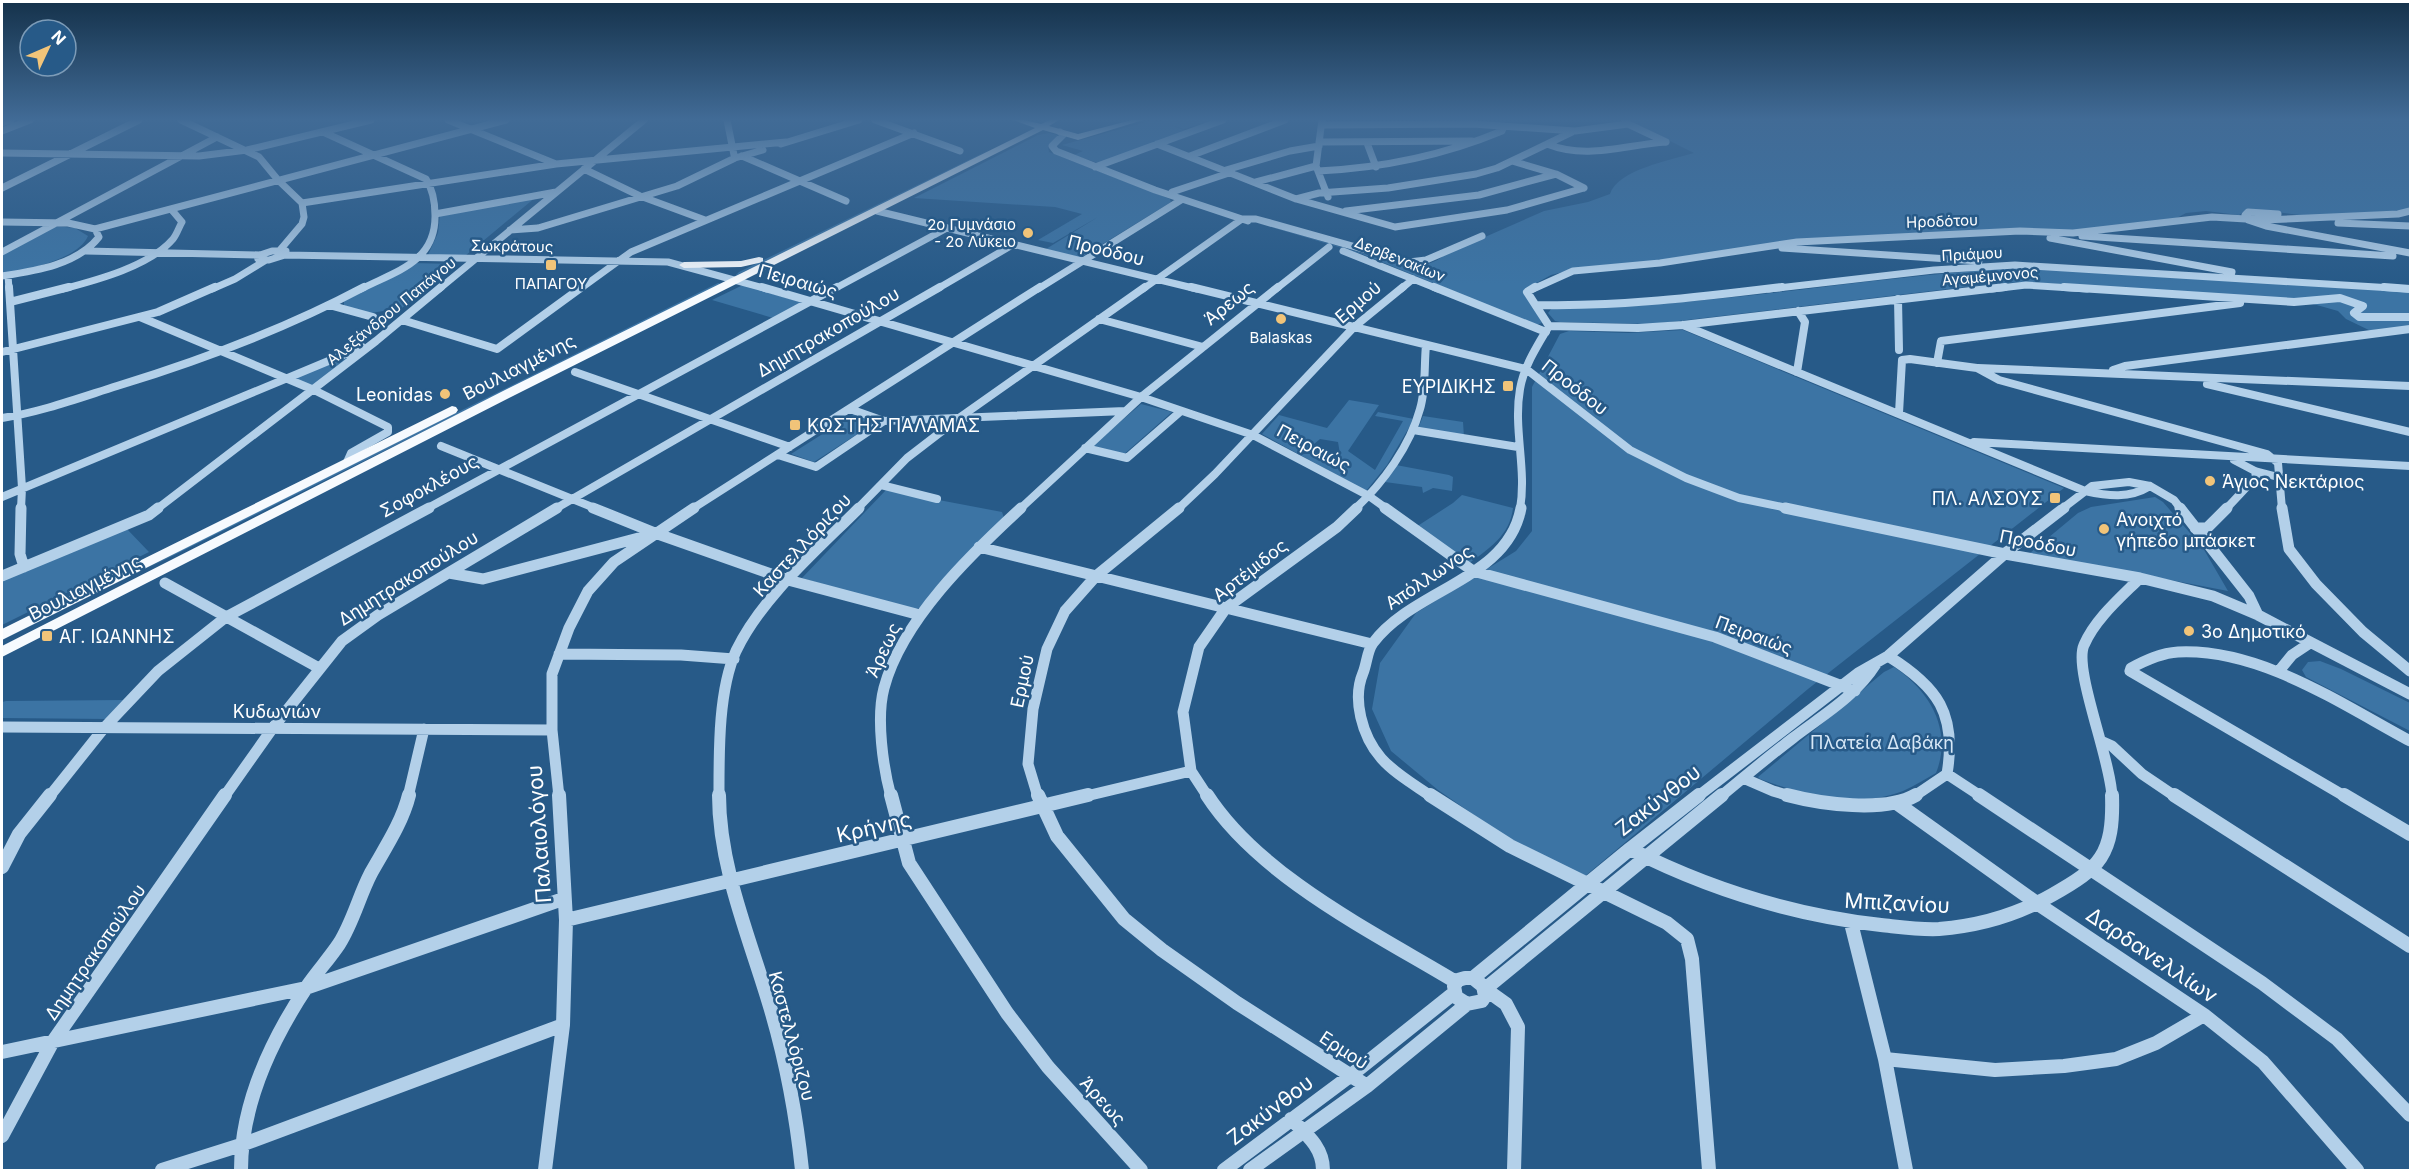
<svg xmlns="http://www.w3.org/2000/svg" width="2412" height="1172" font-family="Inter,sans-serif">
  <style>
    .green { fill: #3c74a4; fill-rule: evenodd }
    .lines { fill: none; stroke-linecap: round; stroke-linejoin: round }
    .minor-far3 { stroke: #b3d0e9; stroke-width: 7 }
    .minor-far2 { stroke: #b3d0e9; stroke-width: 8 }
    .minor-far1 { stroke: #b3d0e9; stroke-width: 11 }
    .minor { stroke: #b3d0e9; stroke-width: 14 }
    .major { fill: #f6fafe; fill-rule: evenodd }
    .poi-dot { fill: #f1c479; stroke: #275a88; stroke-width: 2 }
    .labels { text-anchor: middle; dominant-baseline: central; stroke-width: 5; stroke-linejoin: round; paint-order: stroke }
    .far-street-label { font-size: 15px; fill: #fff; stroke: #275a88 }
    .far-poi-label { font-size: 15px; fill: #fff; stroke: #275a88 }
    .street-label { font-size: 18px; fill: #fff; stroke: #275a88 }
    .poi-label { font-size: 18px; fill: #fff; stroke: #275a88; text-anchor: start }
    .park-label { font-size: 18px; fill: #d7e8f7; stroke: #275a88 }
    .near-street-label { font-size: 21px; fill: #fff; stroke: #275a88 }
  </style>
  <rect width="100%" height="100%" fill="#275a88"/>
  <!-- green -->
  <path class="green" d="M1153 120 1158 122 1163 120H1214L1184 129 1170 125 1187 131 1098 163 1074 155 1083 151 1062 145Z
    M1631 120H2410V210L2306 216 2261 210 2245 211 2239 215 2206 211 2186 213 2173 220 2066 232 1985 230 1805 239 1653 261 1579 268 1551 275 1524 290 1542 323 1536 325 1362 254 1254 222 1400 264C1417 265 1431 267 1444 255L1544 211 1588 202 1610 194C1617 170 1671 160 1694 153L1634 123Z
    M1049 133 1058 135 1048 146 1049 152 1170 199 1171 202 1080 258 1046 249 1098 217 1053 243 1038 240 1082 214 1055 207 914 198 1038 135Z
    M989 150 957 168 735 276 739 272Z
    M536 197 465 256 428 255 438 233 440 215Z
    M55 226 75 228 88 236C78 260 25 270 2 274V255Z
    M411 263 455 264 402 308 371 313 344 306V301Z
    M2019 268 2410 291V327L2375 333 2346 319 2338 311 2299 300 2030 282 1999 283 1653 324 1560 322 1555 321 1548 313 1552 308C1707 309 1864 276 2019 268Z
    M718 283 721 284 146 569 206 537Z
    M743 285 803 303 773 318 712 300Z
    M1683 330 2064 488 1808 689 1584 877 1503 835 1438 790 1391 751 1372 709 1380 663 1416 613 1516 551 1532 531V387L1560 334 1569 331 1628 333Z
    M356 352 312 387 293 379Z
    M1349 400 1379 405 1348 451 1375 470 1403 421 1375 416 1378 412 1414 419 1387 465 1366 491 1262 434 1279 415 1327 428ZM1320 439 1338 442 1340 454 1329 460 1307 453 1301 455Z
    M1141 404 1172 412 1122 456 1091 447Z
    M854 414 876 422 814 462 791 454Z
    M1423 416 1463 422 1464 437 1418 429Z
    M1396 465 1449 475 1453 477 1452 491 1433 488 1423 493 1422 487 1385 482Z
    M886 490 1002 512 1004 518 920 608 910 610 802 578Z
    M1462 495 1513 508C1510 536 1488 549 1467 565L1416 527 1453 503Z
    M2155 497 2163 502 2203 548 2228 591 2030 553 2078 513 2091 507Z
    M126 528 149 552 2 625V579Z
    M2320 661 2341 669 2410 703V731L2306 677 2302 670 2308 662Z
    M1894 667C1930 691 1953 730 1936 773 1925 779 1914 786 1903 791 1858 809 1803 795 1760 779L1758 777 1884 672Z
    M125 700 109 719 2 718V702L6 701Z"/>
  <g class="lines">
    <!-- minor-far3 -->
    <path class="minor-far3" d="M181 120 259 157 278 180 302 203 304 217 302 224 280 250
      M448 120 556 164
      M727 120 734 155
      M875 120 960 151
      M1322 120 1316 166 1328 197
      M1625 120 1628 124 1666 142
      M2 123 11 120
      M1323 125 1473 124 1575 131 1628 124
      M2 131 30 120
      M323 132 426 179C433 190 435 202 435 215 436 262 396 271 361 289
      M1060 132 1063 135 1052 146 1056 151 1155 190 1248 221
      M1319 142 1472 141
      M1367 143 1376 167
      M781 144 859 120
      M1157 144 1296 199 1395 227 1507 210 1584 188
      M1547 144C1587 160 1624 145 1666 142
      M2 153 199 156 247 150 371 120
      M742 156 846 201
      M1190 156 1285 120
      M1512 161 1556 174 1584 188
      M1095 167 1223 120
      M584 169 640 196 705 220
      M1226 170 1290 151 1319 146
      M1318 171C1383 168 1442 156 1502 131L1504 126
      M1256 182 1316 166
      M2 188 139 120
      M1172 192 1232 172
      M1296 199 1319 193 1388 188 1476 174 1497 168 1572 132
      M302 203 556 164 786 142
      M877 211 1197 289
      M1346 211 1479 195 1556 174
      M435 214 556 192
      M2278 214 2248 212 2245 215 2248 220 2266 226 2410 253
      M2 222 68 223 95 229 99 237C77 265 35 271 2 276
      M2338 223 2410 226
      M95 229 506 120
      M510 230 538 228 677 186 735 158 763 150
      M2082 236 2393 256
      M2050 238 2232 272
      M1782 248 1979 261
      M86 251 260 255 272 251H286L285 255
      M1343 251 1438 289
      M2 252 217 137
      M260 255 258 259 269 260 285 255 668 262 767 289
      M8 275 9 289
      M63 289C97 280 150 266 173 239 177 234 179 227 182 222L171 209
      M212 289 235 279 266 260
      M439 289 644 120
      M580 289 631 252 914 133
      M834 289 947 228
      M937 289 1014 244
      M1038 289 1181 200
      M1143 289 1242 219H1256L1409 262 1426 260 1482 236
      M1276 289 1329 247
      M1401 289 1413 279
      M1533 289 1573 271 1660 263 1797 242 2020 231 2073 233 2212 217 2263 220 2398 214 2410 211
      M1769 289 1934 270 2015 265 2409 289
      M1992 289 2026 285 2087 289"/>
    <!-- minor-far2 -->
    <path class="minor-far2" d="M9 287 22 488 21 509
      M762 287 1141 397 1253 435 1369 496 1387 509
      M1191 287 1526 369 1630 450 1686 478 1739 498 1792 509
      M1434 287 1546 332
      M2064 287 2294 302 2340 298 2363 306 2354 313 2359 317H2410
      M2384 287 2410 289
      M1898 299 1899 350
      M10 302 69 287
      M329 305 373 317
      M1536 305C1619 307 1700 297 1782 287
      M140 317 314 390 388 427V432L351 453 347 462
      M1099 319 1203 347
      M402 320 497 349 582 287
      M1683 325 2085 491C2108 496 2129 499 2150 486
      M1549 326 1638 328 1683 325 2005 287
      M2 352 158 312 215 287
      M1937 363 1941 341 2240 303
      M1978 368 2410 386
      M2113 370 2125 366 2410 329
      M575 372 790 447
      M1797 372 1805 322 1798 311
      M2207 384 2410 432
      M850 409 884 421 1125 411
      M1899 413 1902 360 1910 359 1977 368 1999 380 2267 454 2278 463 2282 509
      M2 418C41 412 79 398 117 386 202 360 285 329 364 287
      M1413 430 1518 447
      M1974 442 2410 466
      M441 446 597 509
      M1085 448 1127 458 1181 411
      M778 455 816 467 884 421
      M2234 460 2255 471 2278 477
      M881 485 937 499
      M2 497 362 347
      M157 509 376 341 441 287
      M426 509 837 287
      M555 509 940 287
      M692 509 1040 287
      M857 509 907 458 959 418 1145 287
      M1020 509 1141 397 1278 287
      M1178 509 1215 474 1354 327 1403 287
      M1355 509C1383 483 1410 446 1420 409 1426 390 1424 365 1426 345
      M1520 509C1527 469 1513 429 1520 389 1524 366 1537 346 1549 326L1527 292 1535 287
      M2062 509 2092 486 2129 482 2150 486 2174 500 2181 509
      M2226 509 2256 477 2255 471"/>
    <!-- minor-far1 -->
    <path class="minor-far1" d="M21 508 20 554 24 567
      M593 508 655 533 788 580 920 615
      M1385 508 1473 571 1715 637 1855 691
      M1785 508 2005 554 2140 578 2213 596 2258 615 2410 694
      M2180 508 2249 596 2258 615
      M2282 508 2289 549 2316 584 2363 632 2410 671
      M2195 528H2207L2227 508
      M979 547 1372 644
      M449 573 483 579 646 536
      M2 576 149 515 158 508
      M165 583 319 668
      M559 654 681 655 734 659
      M1888 656C1938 687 1957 714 1947 774L1913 797
      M2279 671 2292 655 2310 643
      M2 727 552 730
      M2103 742 2112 746 2142 774 2176 797
      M1947 774 1982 797
      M1743 778 1773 791 1793 797
      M49 797 104 728 158 671 226 617 429 508
      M224 797 272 729 342 641 378 615 557 508
      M408 797 424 729
      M559 797 552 730V674L569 628 588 591 614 562 694 508
      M719 797C719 753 718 691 736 651 762 597 817 550 859 508
      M891 797C883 767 876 718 884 688 902 620 971 554 1021 508
      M1038 797 1028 764 1033 709 1047 649 1065 611 1096 576 1179 508
      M1082 797 1191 771
      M1208 797 1191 771 1183 712 1199 647 1226 608 1337 527 1357 508
      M1432 797C1415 785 1395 774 1381 758 1362 736 1352 699 1363 673 1367 663 1367 651 1373 643 1413 589 1508 580 1521 508
      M1697 797 1858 673 1888 656 2008 551 2064 508
      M1720 797C1744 777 1768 757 1793 738 1823 715 1855 697 1876 664
      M2112 797C2111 760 2073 669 2084 645 2095 619 2121 597 2140 578
      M2346 797 2130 671 2131 668C2146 660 2161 653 2178 652 2260 648 2341 704 2410 741"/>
    <!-- minor -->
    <path class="minor" d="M719 795C719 865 748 934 768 1000 785 1055 796 1113 802 1170
      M891 795 909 863 1007 1013 1048 1067 1141 1170
      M1038 795 1057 836 1124 919 1162 950 1237 1003 1367 1086
      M1207 795C1260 877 1373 932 1456 982
      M1430 795 1510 846 1667 923 1687 939 1692 959 1709 1170
      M1787 795C1821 804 1885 813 1916 795
      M1979 795 2262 983 2337 1039 2410 1115
      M2174 795 2410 946
      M2344 795 2410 834
      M1898 804 2038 904 2204 1015 2263 1062 2357 1170
      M1630 849C1709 889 1792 915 1881 925 1900 927 1920 930 1939 929 1979 926 2017 915 2052 895 2100 868 2114 855 2112 795
      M2 867 19 834 50 795
      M566 920 1088 795
      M1851 923 1885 1059 1906 1170
      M1465 978H1473L1483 986 1485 996 1482 1001 1467 1004 1456 997 1454 986 1458 980Z
      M1473 978 1630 849 1699 795
      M2 1052 306 988 563 899
      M1885 1059 1995 1070 2064 1066 2116 1059 2156 1043 2204 1015
      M1291 1119C1306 1134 1323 1147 1323 1170
      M2 1136 52 1043 225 795
      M162 1170 241 1145 563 1025
      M241 1170C241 1105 271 1041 306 988 316 973 329 959 339 944 353 922 359 896 371 873 385 848 402 823 409 795
      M545 1170 563 1025 566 920 559 795
      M1224 1170 1350 1076 1454 993
      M1250 1170 1367 1086 1467 1004
      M1514 1170 1518 1027 1506 1004 1485 989 1722 795"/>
    <!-- major -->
    <path class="major" d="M1013 120H1024L1041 124 1050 120H1059L1049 126 1078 134 1132 120H1143L1078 140 1043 130 513 396 2 657V646L505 390 1035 128Z
      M759 257 763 258V262L741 267 684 268 679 265 684 262 741 261Z
      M452 406 456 407 458 410 456 413 2 640V629Z"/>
  </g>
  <!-- sky -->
  <linearGradient id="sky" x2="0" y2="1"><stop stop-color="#15324b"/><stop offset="0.42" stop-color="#416b96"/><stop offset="1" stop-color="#416b96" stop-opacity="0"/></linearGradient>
  <rect width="2412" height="284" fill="url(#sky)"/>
  <!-- markers -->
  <g class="poi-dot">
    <circle cx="1028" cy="233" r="6"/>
    <rect x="545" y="259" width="12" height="12" rx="3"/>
    <circle cx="1281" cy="319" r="6"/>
    <rect x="1502" y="380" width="12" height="12" rx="3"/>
    <circle cx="445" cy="394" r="6"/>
    <rect x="789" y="419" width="12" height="12" rx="3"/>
    <circle cx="2210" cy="481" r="6"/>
    <rect x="2049" y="492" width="12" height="12" rx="3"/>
    <circle cx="2104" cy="529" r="6"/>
    <circle cx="2189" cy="631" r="6"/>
    <rect x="41" y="630" width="12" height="12" rx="3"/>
  </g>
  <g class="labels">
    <!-- far-street labels -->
    <g class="far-street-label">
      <text transform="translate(1942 221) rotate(-2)">Ηροδότου</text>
      <text transform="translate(512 246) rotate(1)">Σωκράτους</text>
      <text transform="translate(1972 254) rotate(-3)">Πριάμου</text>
      <text transform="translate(1400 259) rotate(22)">Δερβενακίων</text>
      <text transform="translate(1990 276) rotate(-5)">Αγαμέμνονος</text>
      <text transform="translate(391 311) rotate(-39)">Αλεξάνδρου Παπάγου</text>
    </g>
    <!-- far-poi labels -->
    <g class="far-poi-label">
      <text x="1016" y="224" text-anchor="end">2ο Γυμνάσιο<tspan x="1016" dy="17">- 2ο Λύκειο</tspan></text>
      <text x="551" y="283">ΠΑΠΑΓΟΥ</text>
      <text x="1281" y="337">Balaskas</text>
    </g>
    <!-- street labels -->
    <g class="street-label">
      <text transform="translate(1106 250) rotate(14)">Προόδου</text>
      <text transform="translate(798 281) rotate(16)">Πειραιώς</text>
      <text transform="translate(1358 302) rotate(-41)">Ερμού</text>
      <text transform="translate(1229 303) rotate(-39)">Άρεως</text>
      <text transform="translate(828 332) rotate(-30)">Δημητρακοπούλου</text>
      <text transform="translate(519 367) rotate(-27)">Βουλιαγμένης</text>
      <text transform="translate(1575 387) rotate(38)">Προόδου</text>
      <text transform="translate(1314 448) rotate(28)">Πειραιώς</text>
      <text transform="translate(429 486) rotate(-29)">Σοφοκλέους</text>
      <text transform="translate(2038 543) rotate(11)">Προόδου</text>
      <text transform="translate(802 545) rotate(-47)">Καστελλόριζου</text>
      <text transform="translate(1250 570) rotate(-38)">Αρτέμιδος</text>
      <text transform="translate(1429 577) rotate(-34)">Απόλλωνος</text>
      <text transform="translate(408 578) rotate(-32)">Δημητρακοπούλου</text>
      <text transform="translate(85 587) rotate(-27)">Βουλιαγμένης</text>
      <text transform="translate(1754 635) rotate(20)">Πειραιώς</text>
      <text transform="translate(883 650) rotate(-65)">Άρεως</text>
      <text transform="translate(1022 681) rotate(-78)">Ερμού</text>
      <text x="277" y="711">Κυδωνιών</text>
      <text transform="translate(95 952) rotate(-55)">Δημητρακοπούλου</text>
      <text transform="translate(792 1036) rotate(75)">Καστελλόριζου</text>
      <text transform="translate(1344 1050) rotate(33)">Ερμού</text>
      <text transform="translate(1103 1101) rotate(48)">Άρεως</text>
    </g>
    <!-- poi labels -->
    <g class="poi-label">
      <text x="1496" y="386" text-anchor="end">ΕΥΡΙΔΙΚΗΣ</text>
      <text x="433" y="394" text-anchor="end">Leonidas</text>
      <text x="807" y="425">ΚΩΣΤΗΣ ΠΑΛΑΜΑΣ</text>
      <text x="2222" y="481">Άγιος Νεκτάριος</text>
      <text x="2043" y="498" text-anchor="end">ΠΛ. ΑΛΣΟΥΣ</text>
      <text x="2116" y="519">Ανοιχτό<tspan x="2116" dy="21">γήπεδο μπάσκετ</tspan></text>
      <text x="2201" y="631">3ο Δημοτικό</text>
      <text x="59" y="636">ΑΓ. ΙΩΑΝΝΗΣ</text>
    </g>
    <!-- park labels -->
    <g class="park-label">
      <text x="1882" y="742">Πλατεία Δαβάκη</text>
    </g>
    <!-- near-street labels -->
    <g class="near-street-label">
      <text transform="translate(1658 800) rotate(-38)">Ζακύνθου</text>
      <text transform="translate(874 827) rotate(-13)">Κρήνης</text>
      <text transform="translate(539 834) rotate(-94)">Παλαιολόγου</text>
      <text transform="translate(1897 903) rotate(3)">Μπιζανίου</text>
      <text transform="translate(2152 955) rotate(34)">Δαρδανελλίων</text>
      <text transform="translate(1270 1110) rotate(-37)">Ζακύνθου</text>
    </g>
  </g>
  <!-- border -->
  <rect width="2412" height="1172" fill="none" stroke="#ffffff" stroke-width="6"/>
  <!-- north arrow -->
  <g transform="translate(48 48) rotate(46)"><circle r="28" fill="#275a88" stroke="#7d9cb8" stroke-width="1.5"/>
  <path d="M0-4.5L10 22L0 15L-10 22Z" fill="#f1c479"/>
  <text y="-9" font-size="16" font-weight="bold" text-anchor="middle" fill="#ffffff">N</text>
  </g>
</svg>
